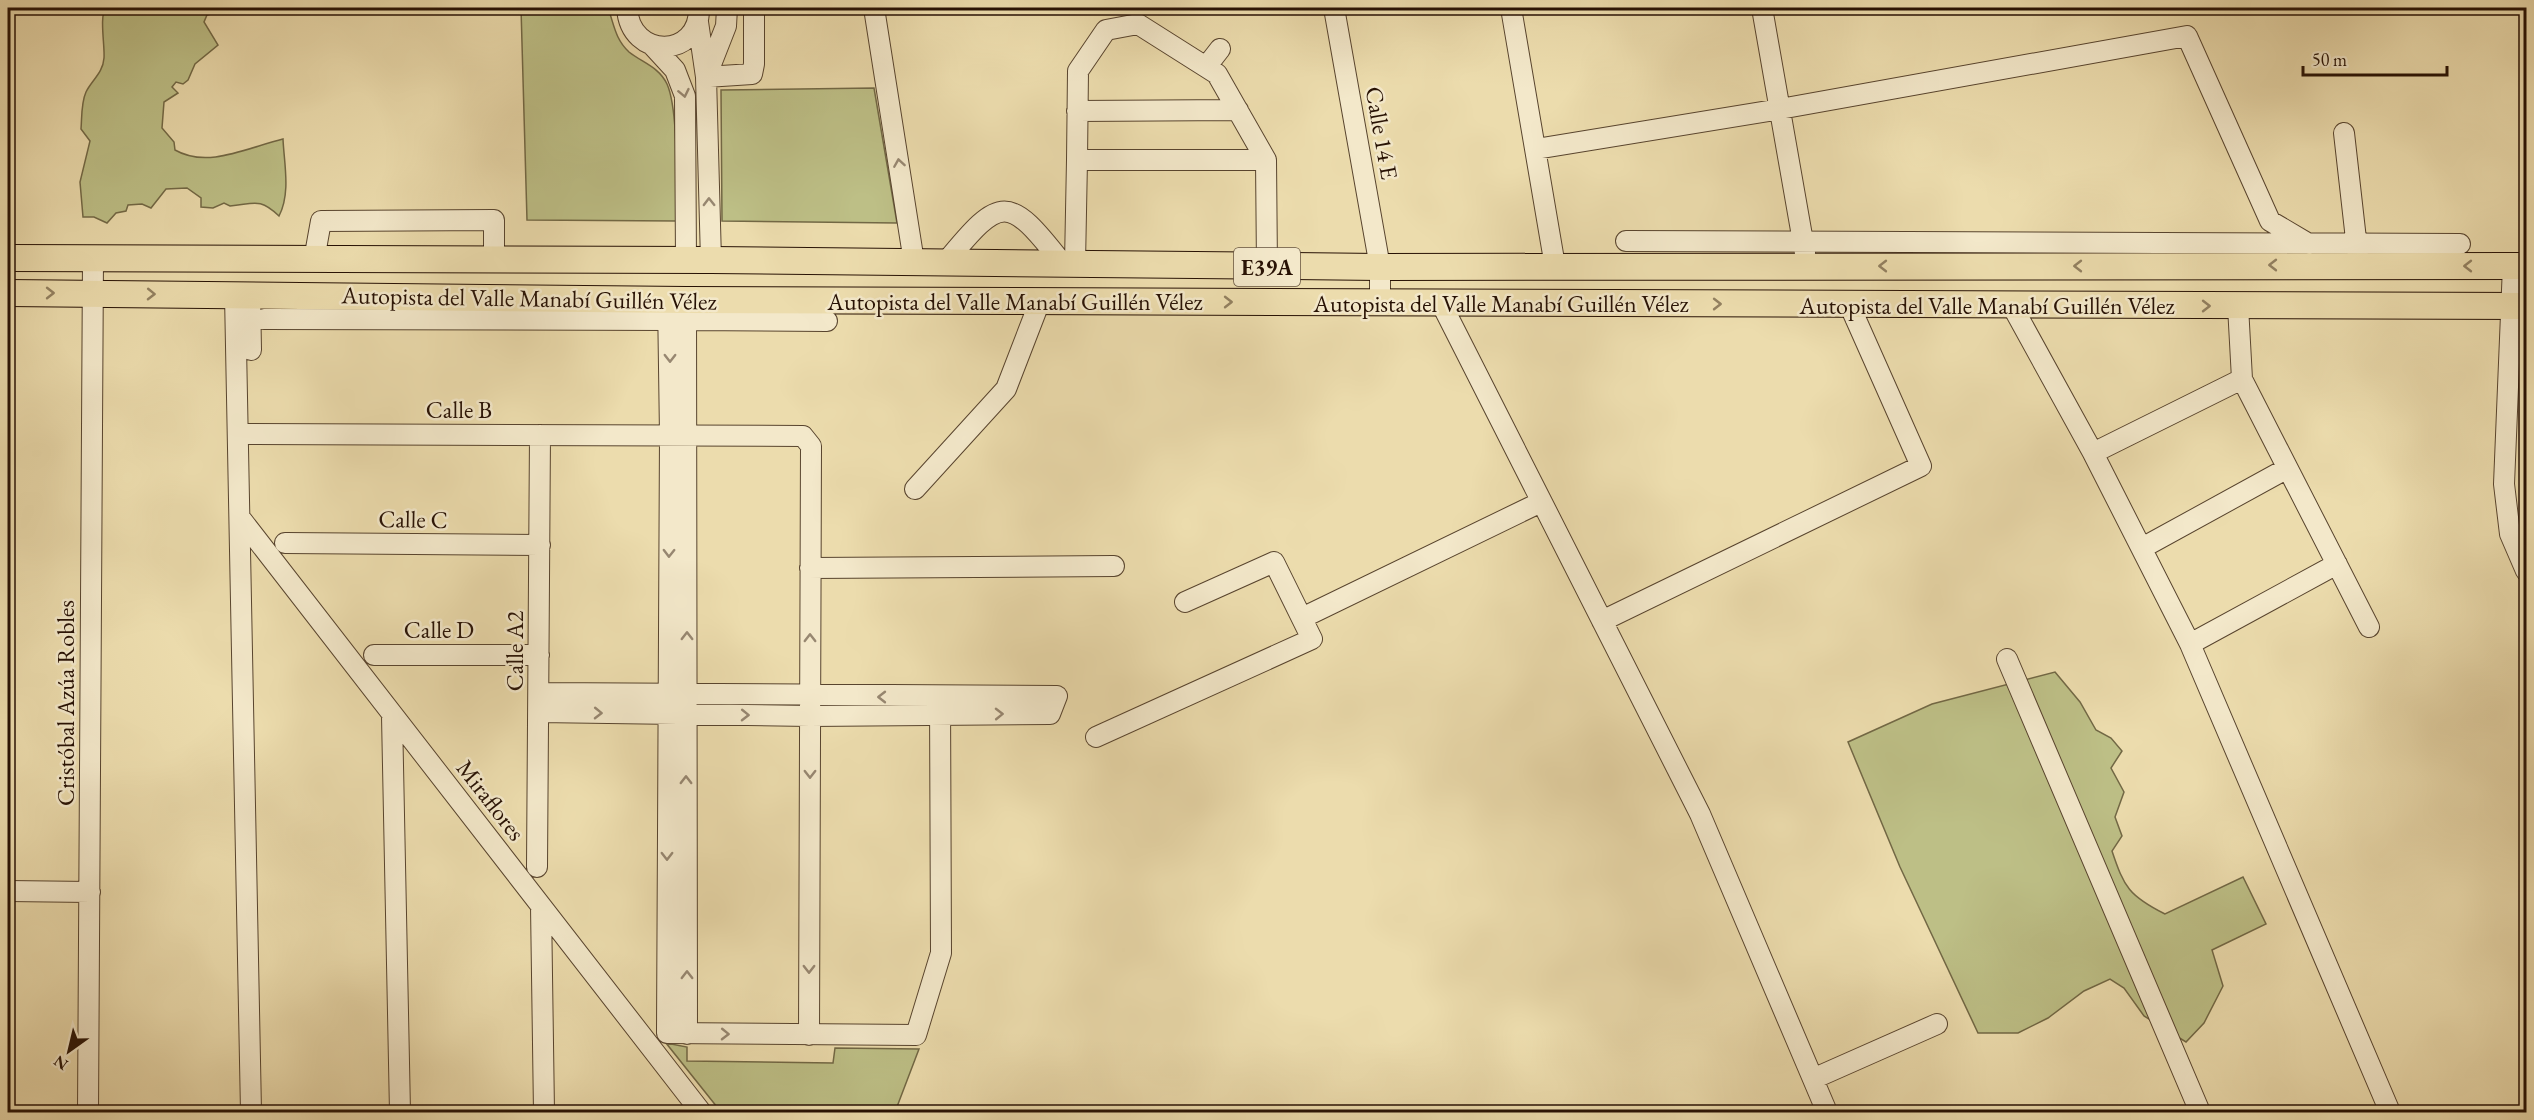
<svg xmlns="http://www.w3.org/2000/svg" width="2534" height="1120" font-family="'EB Garamond',serif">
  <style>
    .green { fill: #bdbf86; stroke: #726845; stroke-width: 1.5 }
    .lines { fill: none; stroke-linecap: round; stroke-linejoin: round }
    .minor-casing { stroke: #58442e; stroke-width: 22 }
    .major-casing { stroke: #271104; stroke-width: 28 }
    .minor { stroke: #f3e8ca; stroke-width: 20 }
    .major { stroke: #ecdcad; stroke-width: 26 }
    .oneway { stroke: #978771 }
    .oneway2 { stroke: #938161 }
    .labels { text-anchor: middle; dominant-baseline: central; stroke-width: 5; stroke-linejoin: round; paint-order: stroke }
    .shield { fill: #f3e8ca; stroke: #64523f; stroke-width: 1.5 }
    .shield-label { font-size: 22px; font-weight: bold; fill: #271104 }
    .street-label { font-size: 24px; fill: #271104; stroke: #f3e8ca }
  </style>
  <rect width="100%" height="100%" fill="#ecdcad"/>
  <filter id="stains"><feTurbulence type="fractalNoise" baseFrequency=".00333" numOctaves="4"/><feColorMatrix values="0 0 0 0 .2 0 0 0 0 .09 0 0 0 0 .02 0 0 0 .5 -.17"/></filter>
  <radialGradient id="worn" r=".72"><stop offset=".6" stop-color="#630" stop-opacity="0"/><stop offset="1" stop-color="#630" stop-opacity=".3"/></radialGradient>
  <!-- green -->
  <path class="green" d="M106 8H215V13L207 15 204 22 218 45 195 64 188 80 183 84 176 82 172 87 178 93 164 102 162 128 174 142 175 150C208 169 249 147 283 139 284 163 291 193 279 216 259 197 254 204 230 206L224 203 213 208 201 207V198L187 188 166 189 151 208 142 204 128 205 126 211 116 213 107 223 94 217H83L80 182 90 141 81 129C82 117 81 103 86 92 92 80 103 73 104 58 105 46 99 15 106 8Z
    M521 8H608C614 24 615 39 629 52 643 63 659 67 667 84 679 111 676 189 677 221L527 220Z
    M874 88 897 223 722 221 721 90Z
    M2055 672 2080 702 2096 730 2111 738 2122 751 2111 768 2124 792 2115 817 2122 836 2112 851C2124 887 2129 896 2165 914L2243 877 2266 924 2212 950 2223 986 2204 1023 2186 1042 2144 1016 2124 988 2110 979 2084 991 2048 1018 2018 1033H1978L1900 867 1848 742 1932 704Z
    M666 1043 687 1047V1061L833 1063 835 1048 919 1049 895 1112H721Z"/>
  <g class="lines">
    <defs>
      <path id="minor" d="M627 8C630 60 700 59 699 8
        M727 8 726 26 706 77 752 74 754 64V8
        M874 8 914 262
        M1334 8 1380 267V303
        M1511 8 1555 266
        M1762 8 1805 253
        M698 22 706 77 711 260
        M652 45 675 70 685 96 686 260
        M1206 67 1220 49
        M1077 111 1238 110
        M2344 133 2358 257
        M1536 149 1780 109 2187 36 2270 221 2309 244
        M1266 160H1077L1078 71 1106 30 1138 24 1217 74 1266 160 1267 267
        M1626 241 2460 244
        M314 260 321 221 494 220V260
        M946 262C1001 195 1008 194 1062 263
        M1075 263 1077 160
        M2513 266 2504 484 2510 534 2526 571
        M235 295 251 1112
        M250 295 251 350
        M668 299 670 435 667 1033 916 1035 941 953 940 697
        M686 300 687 1034
        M1441 303 1700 814 1827 1112
        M2011 304 2093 453 2190 644 2390 1112
        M2238 306 2242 379 2369 627
        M264 319 669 320
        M686 320 827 321
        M247 434 803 436 811 446 809 1035
        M2093 453 2242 379
        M915 489 1006 389 1040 301
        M241 519 701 1112
        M285 543 540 545
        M2142 548 2286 469
        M810 568 1114 566
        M1302 618 1541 502
        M1602 621 1921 466 1849 304
        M2190 644 2337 564
        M374 655H539
        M2007 659 2200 1112
        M539 712 810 716 1050 714 1057 696 539 693
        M392 716 400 1112
        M1096 737 1312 639 1274 562 1185 602
        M537 867 540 435
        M8 891 90 892
        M541 906 544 1112
        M1815 1078 1937 1024
        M88 1112 93 258"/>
      <path id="major" d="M8 258 711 260 1380 267 2526 266
        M8 293 686 300 2526 306"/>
    </defs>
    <!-- minor casing -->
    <use href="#minor" class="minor-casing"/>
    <!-- major casing -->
    <use href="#major" class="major-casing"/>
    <!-- minor -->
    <use href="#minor" class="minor"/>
    <!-- major -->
    <use href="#major" class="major"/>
  </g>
  <!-- one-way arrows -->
  <defs><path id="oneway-chevron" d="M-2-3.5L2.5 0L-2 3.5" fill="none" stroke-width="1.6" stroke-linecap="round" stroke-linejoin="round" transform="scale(1.5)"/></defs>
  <g class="oneway">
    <use href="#oneway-chevron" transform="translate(684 93) rotate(78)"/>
    <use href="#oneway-chevron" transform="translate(899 163) rotate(-99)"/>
    <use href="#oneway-chevron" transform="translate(709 202) rotate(-91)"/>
    <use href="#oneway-chevron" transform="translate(670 358) rotate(90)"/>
    <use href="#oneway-chevron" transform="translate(669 553) rotate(91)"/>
    <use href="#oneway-chevron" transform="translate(687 636) rotate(-90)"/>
    <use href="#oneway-chevron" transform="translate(810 638) rotate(-90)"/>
    <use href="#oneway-chevron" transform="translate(882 697) rotate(-180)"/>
    <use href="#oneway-chevron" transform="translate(598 713) rotate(1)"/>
    <use href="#oneway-chevron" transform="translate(999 714) rotate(-1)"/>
    <use href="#oneway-chevron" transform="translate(745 715) rotate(1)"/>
    <use href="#oneway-chevron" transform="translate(810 774) rotate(90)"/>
    <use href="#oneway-chevron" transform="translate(686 780) rotate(-90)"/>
    <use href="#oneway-chevron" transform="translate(667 856) rotate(90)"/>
    <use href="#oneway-chevron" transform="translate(809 969) rotate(90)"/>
    <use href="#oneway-chevron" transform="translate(687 975) rotate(-90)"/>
    <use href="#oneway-chevron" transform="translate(725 1034) rotate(1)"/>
  </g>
  <g class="oneway2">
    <use href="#oneway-chevron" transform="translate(2273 265) rotate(180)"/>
    <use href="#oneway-chevron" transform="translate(1883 266) rotate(180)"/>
    <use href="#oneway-chevron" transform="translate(2078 266) rotate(180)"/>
    <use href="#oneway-chevron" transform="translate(2468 266) rotate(-180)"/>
    <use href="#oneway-chevron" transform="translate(50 293)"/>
    <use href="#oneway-chevron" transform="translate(151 294) rotate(1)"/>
    <use href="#oneway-chevron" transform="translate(1228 302)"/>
    <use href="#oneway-chevron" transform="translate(1717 304)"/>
    <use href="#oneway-chevron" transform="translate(2206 306)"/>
  </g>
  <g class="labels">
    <!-- shield labels -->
    <rect class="shield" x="1234" y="248" width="66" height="38" rx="4.5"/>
    <g class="shield-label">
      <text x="1267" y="267">E39A</text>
    </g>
    <!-- street labels -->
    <g class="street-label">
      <text transform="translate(1382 133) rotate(80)">Calle 14 E</text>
      <text transform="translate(529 298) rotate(1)">Autopista del Valle Manabí Guillén Vélez</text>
      <text x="1015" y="301">Autopista del Valle Manabí Guillén Vélez</text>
      <text x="1501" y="303">Autopista del Valle Manabí Guillén Vélez</text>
      <text x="1987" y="305">Autopista del Valle Manabí Guillén Vélez</text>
      <text x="459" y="409">Calle B</text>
      <text transform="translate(413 519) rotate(1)">Calle C</text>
      <text x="439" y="629">Calle D</text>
      <text transform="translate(514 651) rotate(-90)">Calle A2</text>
      <text transform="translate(65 703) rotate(-90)">Cristóbal Azúa Robles</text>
      <text transform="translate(491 800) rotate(52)">Miraflores</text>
    </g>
  </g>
  <!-- margin -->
  <rect width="2534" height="1120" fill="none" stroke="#ecdcad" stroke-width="30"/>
  <rect x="9" y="9" width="2516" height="1102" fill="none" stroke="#271104" stroke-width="3"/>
  <rect x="15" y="15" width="2504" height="1090" fill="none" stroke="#271104" stroke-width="1.5"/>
  <!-- north arrow -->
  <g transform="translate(69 1051) rotate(214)" stroke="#f3e8ca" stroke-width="4.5" paint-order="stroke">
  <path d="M0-4.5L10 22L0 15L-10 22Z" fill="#271104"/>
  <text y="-9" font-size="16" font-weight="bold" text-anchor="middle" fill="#271104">N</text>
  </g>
  <!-- scale -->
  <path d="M2303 66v9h144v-9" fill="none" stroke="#271104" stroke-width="3"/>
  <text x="2312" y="66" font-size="18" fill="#271104" stroke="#f3e8ca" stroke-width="4.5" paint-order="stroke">50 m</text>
  <rect width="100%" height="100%" filter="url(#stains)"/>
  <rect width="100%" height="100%" fill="url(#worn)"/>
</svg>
